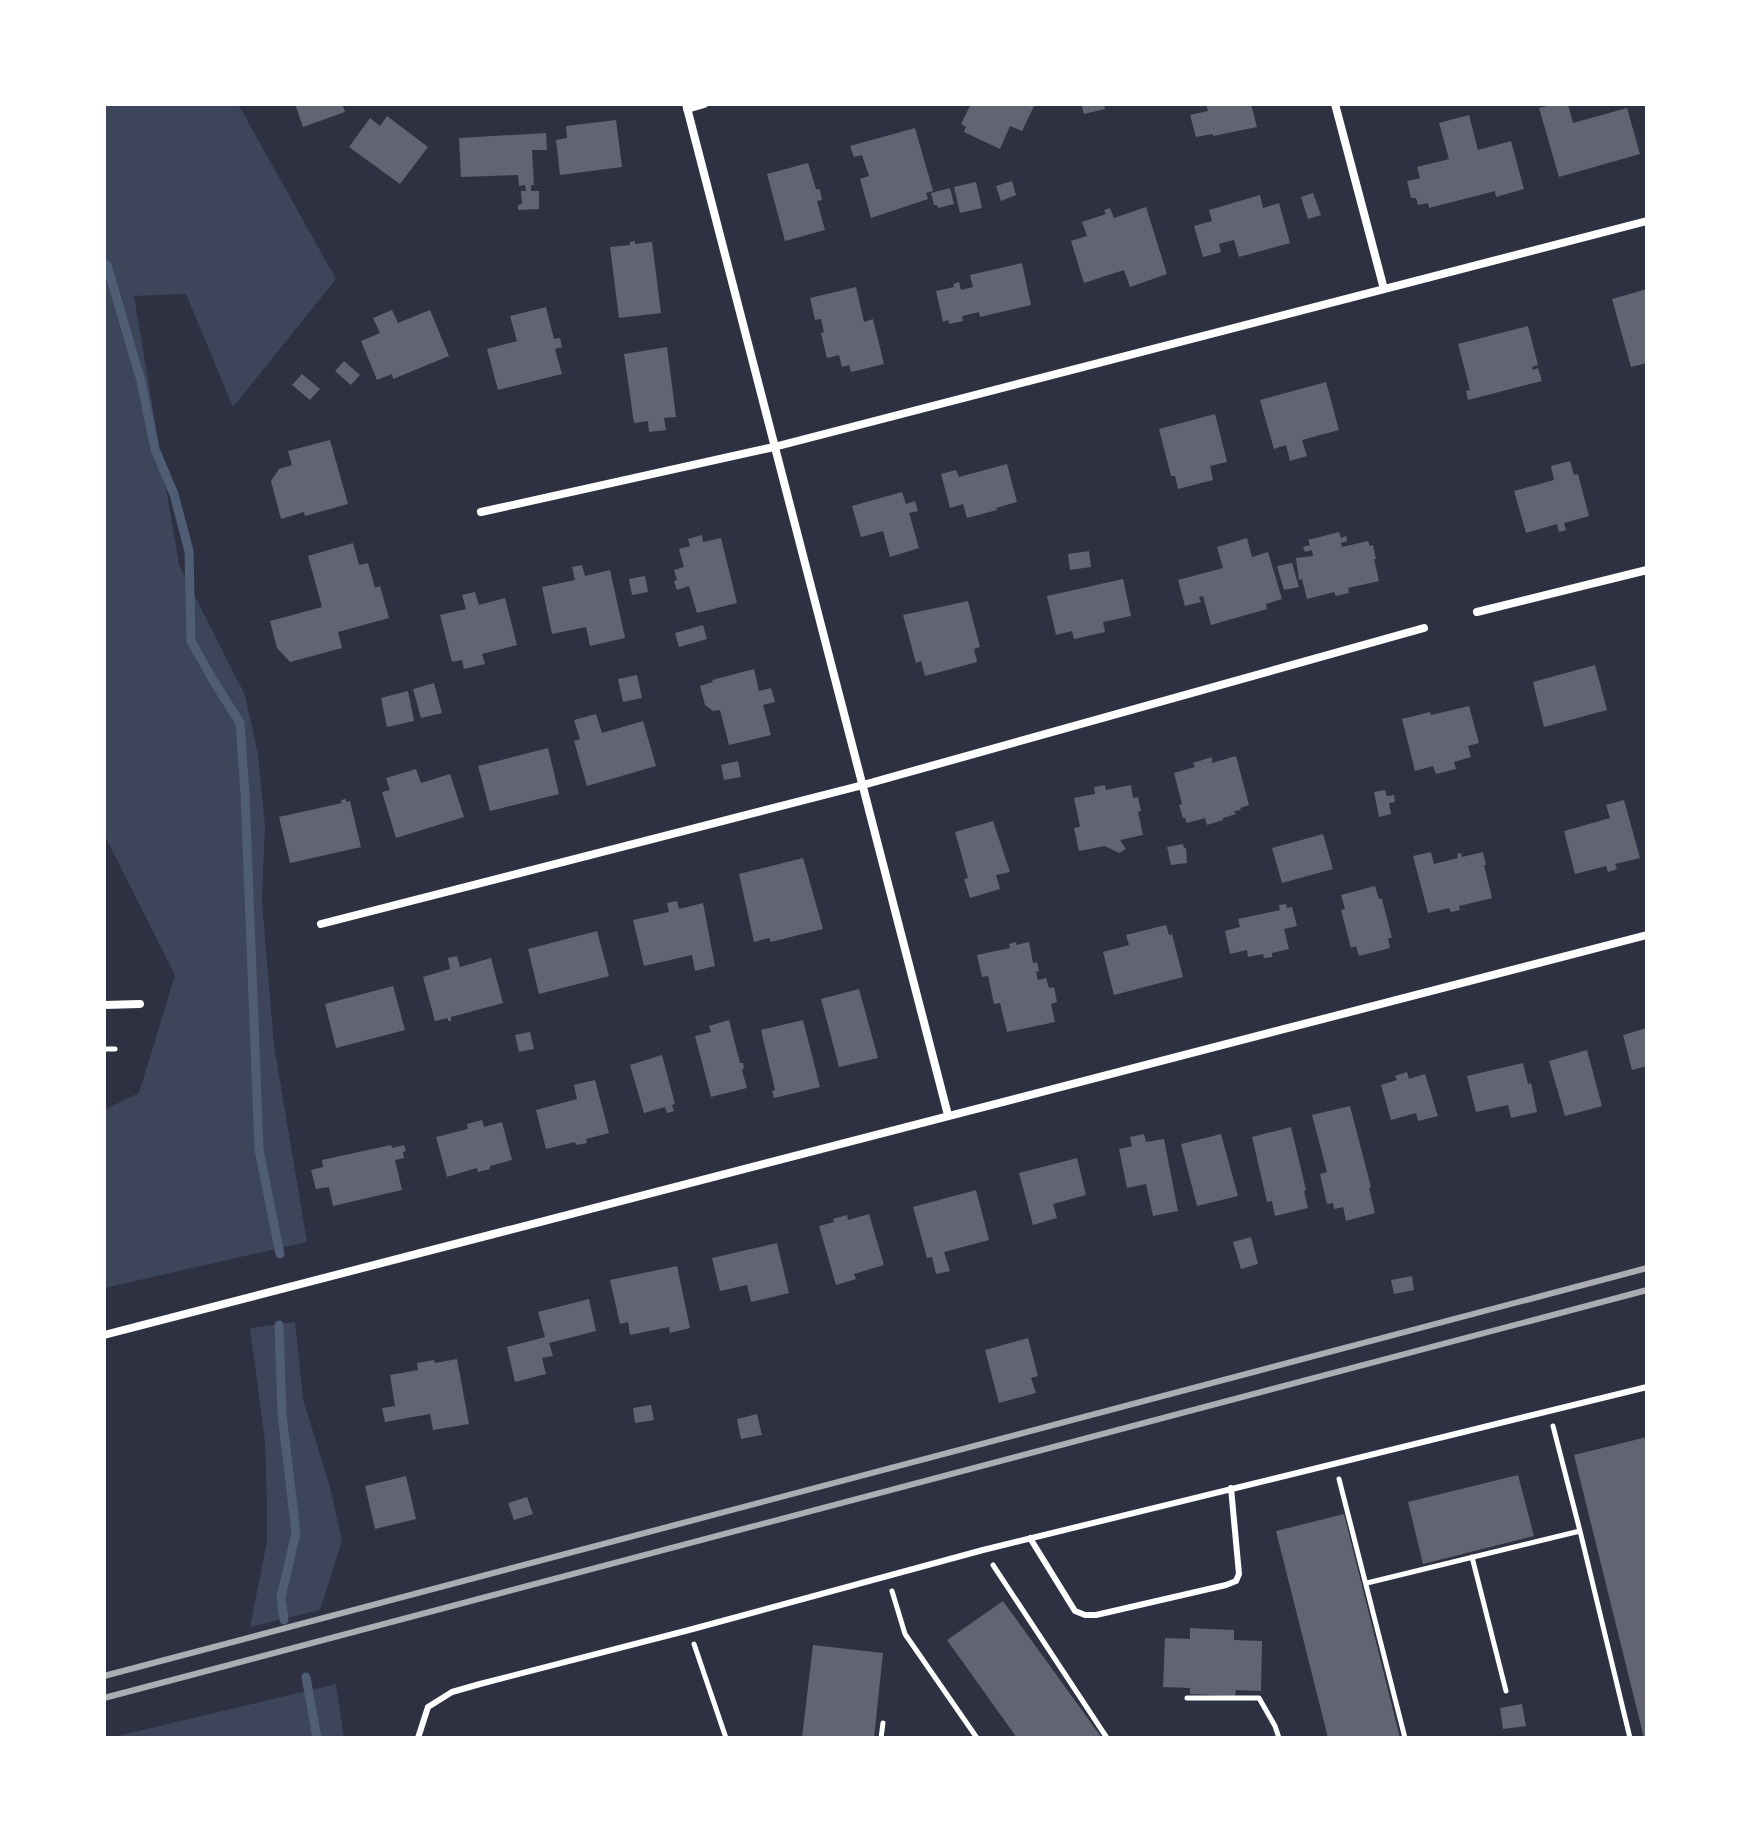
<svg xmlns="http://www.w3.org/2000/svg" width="1751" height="1842" font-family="Cabin,sans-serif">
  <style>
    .green { fill: #3c4559 }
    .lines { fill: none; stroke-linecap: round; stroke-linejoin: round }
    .stream { stroke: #4f5d75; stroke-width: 9 }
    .building { fill: #626471 }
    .path { stroke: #fff; stroke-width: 5 }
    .service { stroke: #fff; stroke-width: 6 }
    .minor { stroke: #fff; stroke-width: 8 }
    .rail { stroke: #abadb3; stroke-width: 6 }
  </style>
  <rect width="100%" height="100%" fill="#2d3142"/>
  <!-- green -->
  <path class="green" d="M104 104H238L336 279 233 407 186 294 134 296 179 565 245 695 258 755 265 825 262 900 274 1045 307 1242 104 1288V1110L139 1093 175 975 104 834Z
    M295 1322 303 1399 330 1487 342 1541 320 1610 250 1627 267 1541V1505L265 1442 250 1328Z
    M336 1684 344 1738H109Z"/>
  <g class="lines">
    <!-- stream -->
    <path class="stream" d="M104 263 107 265 141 381 155 449 174 494 189 551 191 641 213 680 240 723 245 793 259 1149 280 1254
      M279 1325 282 1414 296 1533 281 1597 284 1620
      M306 1677 317 1738"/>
  </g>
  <!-- building -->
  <path class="building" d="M295 104H342L345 112 303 127Z
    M971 104H1035L1022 131 1010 126 1000 149 964 132 966 127 961 124Z
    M1081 104H1104L1105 109 1084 114Z
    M1206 104H1251L1257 127 1213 136V134L1196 137 1190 115 1208 111Z
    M1555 104H1568L1573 123 1627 108 1640 154 1559 177 1539 108Z
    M1469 115 1478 150 1511 141 1524 189 1496 197 1495 191 1429 208 1428 203 1418 205 1416 198H1411L1407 181 1420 178 1417 167 1449 159 1439 123Z
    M387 116 428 147 400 184 349 147 370 118 380 126Z
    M616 120 622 167 560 175 556 140 567 138 566 126Z
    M915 128 933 191 926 193 928 199 871 218 860 179 869 176 862 155 854 157 850 146Z
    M546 133 547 150H532L534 185H531V191H539V209L518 210V205L522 204 521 191H526L525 185 519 186 518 175 461 177 459 138Z
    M808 163 816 189 820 190 822 200 817 201 825 230 785 241 767 174Z
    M1012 181 1016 195 1001 201 996 186Z
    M976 182 982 208 960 213 954 187Z
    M950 188 954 204 938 208 937 205H934L931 193Z
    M1313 193 1321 215 1308 219 1301 197Z
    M1260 195 1263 208 1279 203 1290 243 1239 257 1234 240 1219 244 1221 252 1203 257 1194 226 1212 221 1209 210Z
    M1146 207 1167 274 1130 287 1124 270 1084 283 1071 241 1087 236 1082 222 1106 214 1104 210 1110 208 1114 218Z
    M635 241V244L652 242 661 313 619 318 610 247 630 245V242Z
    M1022 263 1031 305 980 317 979 312 962 316 963 321 949 324 948 320 943 322 936 291 954 287 953 284 959 282 961 290 973 287 970 275Z
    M856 287 864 322 873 319 884 364 851 372 849 365 842 367 839 355 827 358 821 333 824 332 821 319 815 320 810 298Z
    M1647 289V363L1631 367 1612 299Z
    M546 307 554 339 560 338 562 347 555 349 562 374 498 390 487 349 517 341 510 316Z
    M392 310 398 323 430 310 449 356 393 379 392 374 377 380 361 341 380 333 373 318Z
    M1528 326 1538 365 1532 367 1533 370 1538 368 1542 381 1468 400 1466 391 1470 390 1458 344Z
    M667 347 676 417 664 418 666 430 649 432 648 421 634 423 624 354Z
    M344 361 360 375 351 385 335 371Z
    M302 374 320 389 310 400 292 385Z
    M1326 382 1339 430 1302 440 1307 456 1290 461 1286 445 1274 449 1260 400Z
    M1215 414 1227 462 1210 466 1213 480 1178 489 1175 476H1171L1159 429Z
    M330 440 348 504 305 516 304 512 281 519 271 481 279 469 292 465 288 451Z
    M1570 461 1574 475 1578 474 1589 516 1564 523 1566 530 1559 532 1557 524 1526 533 1514 491 1554 480 1551 466Z
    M1007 464 1017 502 996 508 997 510 967 518 963 504 950 508 941 474 956 470 959 477Z
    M902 492 906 504 915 501 918 511 909 513 919 548 890 557 883 531 861 537 852 506Z
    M1339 532 1341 538 1346 536 1347 541 1341 543 1342 547 1368 541 1370 546 1373 545 1376 559H1374L1379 581 1348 588 1349 593 1336 596 1334 592 1307 599 1302 579 1299 580 1296 558 1313 556 1312 550 1305 552 1303 547 1310 545 1308 540Z
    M702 535 703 542 721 538 737 603 697 613 689 586 677 590 674 581 677 580 674 570 684 567 679 549 690 546 688 539Z
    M1247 538 1252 557 1268 552 1282 599 1266 604 1267 609 1211 625 1203 596 1199 597 1201 602 1185 606 1178 580 1223 568 1217 547Z
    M353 543 359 565 368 563 375 588 380 586 389 618 338 632 342 648 290 662 277 648 270 621 322 607 308 556Z
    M1089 551 1091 567 1070 570 1068 554Z
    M1292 563 1299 587 1284 590 1277 566Z
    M582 565 585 576 610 570 625 638 590 646 586 627 552 634 542 587 575 580 572 567Z
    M645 576 648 592 632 595 629 579Z
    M1123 579 1131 616 1103 622 1105 632 1074 639 1072 631 1056 635 1047 596Z
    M475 592 479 605 505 598 517 645 482 654 485 664 464 669 462 660 452 662 440 615 466 609 462 595Z
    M968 601 980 647 974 649 977 662 925 676 921 661 916 663 903 615Z
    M703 625 707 639 679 647 675 633Z
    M1595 665 1607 710 1544 727 1533 682Z
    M754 669 759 691 771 688 775 702 763 705 771 735 729 745 720 710 713 711 705 705 700 686 713 682 712 680Z
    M637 675 642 698 623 702 618 679Z
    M434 683 442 713 421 718 413 689Z
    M408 691 414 721 387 727 381 698Z
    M1469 706 1479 743 1468 746 1471 757 1454 762 1456 769 1436 774 1433 766 1415 771 1402 719 1430 712 1431 715Z
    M596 714 602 733 643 721 656 766 587 786 574 741 580 739 574 720Z
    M548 748 559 794 490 811 478 766Z
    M1236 756 1249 805 1240 808 1241 810 1234 811 1236 814 1223 818V820L1207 825 1205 818 1187 823 1185 818H1183L1179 805 1182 804 1174 773 1195 767 1193 763 1212 757V763Z
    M738 761 741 777 724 780 721 765Z
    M416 769 421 783 450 774 464 817 396 838 382 792 390 790 386 778Z
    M1105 785 1106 790 1131 785 1133 798 1138 797 1141 811 1138 812 1143 835 1120 840 1126 849 1119 853 1105 846 1079 851 1074 828 1080 827 1074 798 1095 794 1094 787Z
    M1385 790 1387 796 1394 795 1395 802 1389 803 1391 814 1379 817 1374 792Z
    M346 799V802L350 801 361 847 290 863 279 817 342 803 341 800Z
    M1624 800 1640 858 1615 864 1617 869 1608 872 1606 866 1575 874 1564 831 1610 818 1606 805Z
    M993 821 1010 872 996 875 1000 889 970 898 964 879 968 878 955 832Z
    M1323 834 1333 869 1282 883 1272 848Z
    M1183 844 1184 848H1186L1187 863 1171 865 1167 847Z
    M1431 852 1434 864 1458 858 1457 854 1461 853 1462 857 1483 852 1486 865H1484L1492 898 1459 906 1460 910 1451 912 1449 908 1428 913 1413 856Z
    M803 858 823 929 771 942 769 938 754 942 739 874Z
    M1375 886 1379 899H1382L1392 938H1388L1390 948 1359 956 1356 946 1351 948 1341 910 1345 909 1341 895Z
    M677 901 679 909 703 903 715 966 695 971 692 955 644 966 633 920 669 912 667 903Z
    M1286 904 1287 908 1292 907 1297 926 1284 929 1289 949 1272 953V957L1264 958 1263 954 1248 957 1247 950 1230 954 1225 931 1240 927 1238 919 1280 910 1279 905Z
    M1166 925 1169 935 1172 934 1183 977 1114 995 1103 952 1129 945 1126 935Z
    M597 931 609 976 539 994 528 949Z
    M1016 942V945L1029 942 1033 963 1037 962 1039 971 1036 972 1038 980 1046 978 1049 988 1054 987 1057 1002 1051 1004 1055 1022 1007 1032 1000 1003 994 1004 988 976 982 977 977 955 1010 948 1009 944Z
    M457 956 460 967 491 958 503 1003 451 1017V1021H448V1018L435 1021 423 977 450 969 448 958Z
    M393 986 405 1030 336 1048 325 1004Z
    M859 989 878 1058 839 1067 821 999Z
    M729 1020 740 1063H743L744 1068 742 1070 747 1088 711 1097 695 1036 711 1032 709 1026Z
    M803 1020 820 1087 774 1098 772 1091 775 1090 761 1030Z
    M1647 1028V1066L1632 1070 1623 1035Z
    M530 1032 534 1049 519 1052 515 1035Z
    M1587 1050 1602 1106 1565 1116 1549 1061Z
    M662 1055 675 1104 672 1105 674 1111 667 1113 665 1107 644 1113 630 1065Z
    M1523 1063 1528 1084 1531 1083 1537 1112 1511 1118 1508 1105 1476 1112 1467 1076Z
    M1407 1072 1409 1079 1425 1074 1438 1116 1418 1121 1416 1113 1391 1120 1381 1085 1397 1080 1395 1076Z
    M595 1080 609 1133 586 1139 587 1143 576 1145 575 1142 546 1149 536 1110 577 1099 574 1085Z
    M1350 1106 1371 1187 1369 1188 1375 1213 1346 1221 1343 1207 1334 1209 1333 1203 1327 1204 1320 1174 1327 1172 1312 1115Z
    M482 1120 484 1127 502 1122 512 1160 490 1166V1169L478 1172 477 1168 447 1177 436 1137 468 1129 467 1124Z
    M1291 1127 1306 1190 1304 1191 1308 1208 1275 1216 1272 1201 1267 1202 1252 1137Z
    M1144 1134 1146 1142 1164 1139 1178 1211 1153 1216 1146 1184 1127 1188 1119 1149 1132 1146 1130 1137Z
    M1221 1134 1238 1196 1197 1206 1181 1144Z
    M391 1145 392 1148 404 1145 406 1151 403 1152 404 1158 395 1160 402 1190 333 1206 329 1187 316 1189 311 1170 323 1167 322 1160Z
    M1077 1158 1086 1195 1053 1204 1057 1218 1033 1225 1019 1173Z
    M976 1190 989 1240 944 1252 950 1271 936 1274 932 1257 927 1258 913 1207Z
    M869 1214 884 1265 854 1274 856 1279 836 1285 819 1226 834 1222 833 1219 847 1215 848 1220Z
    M1251 1237 1258 1264 1241 1269 1233 1242Z
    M777 1243 789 1293 751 1302 747 1285 720 1291 712 1258Z
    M677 1266 690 1328 670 1333 669 1327 630 1335 628 1322 620 1324 610 1280Z
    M1412 1276 1414 1290 1394 1294 1391 1280Z
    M589 1299 596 1331 549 1343 553 1356 542 1358 546 1374 515 1382 507 1347 545 1337 538 1312Z
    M1028 1338 1038 1376 1031 1378 1036 1393 999 1403 985 1350Z
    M457 1359 469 1424 433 1430 430 1414 385 1422 382 1408 395 1406 390 1375 418 1370 417 1363 434 1360 435 1363Z
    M651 1405 654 1420 635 1423 633 1408Z
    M757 1414 762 1435 741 1439 737 1419Z
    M1647 1437V1738H1644L1574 1455Z
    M1518 1475 1534 1536 1423 1564 1408 1502Z
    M406 1476 416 1519 375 1529 365 1486Z
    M527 1497 533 1514 514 1520 508 1503Z
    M1344 1514 1400 1738H1328L1276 1531Z
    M1003 1601 1102 1738H1017L947 1640Z
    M1190 1628 1234 1630V1640L1262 1641 1261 1691 1236 1690 1235 1696 1190 1694V1688L1163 1687 1165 1638 1190 1639Z
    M813 1645 883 1653 874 1738H802Z
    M1522 1704 1526 1726 1503 1729 1500 1708Z"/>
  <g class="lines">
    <!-- path -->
    <path class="path" d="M104 1049H115
      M1339 1479 1405 1738
      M1580 1531 1630 1738
      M1472 1557 1506 1691
      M993 1565 1107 1738
      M1367 1583 1580 1531 1553 1426
      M892 1591 905 1634 977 1738
      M694 1644 726 1738
      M1187 1698H1259L1275 1726 1279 1738
      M881 1738 883 1723"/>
    <!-- service -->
    <path class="service" d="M1030 1538 1075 1611 1085 1615H1096L1226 1585 1236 1581 1239 1574 1231 1488
      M418 1738 428 1707 452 1692 480 1684 689 1630 983 1550 1647 1387"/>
    <!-- minor -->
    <path class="minor" d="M686 104 948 1115
      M1335 104 1384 289
      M687 109 704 104
      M481 512 774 447 1647 221
      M1477 612 1647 570
      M321 924 863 785 1424 628
      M104 1005 140 1004
      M104 1335 1647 935"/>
    <!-- rail -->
    <path class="rail" d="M104 1676 1647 1268
      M104 1698 1647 1290"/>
  </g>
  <!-- border -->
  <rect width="1751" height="1842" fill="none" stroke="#ffffff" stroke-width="212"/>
</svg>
